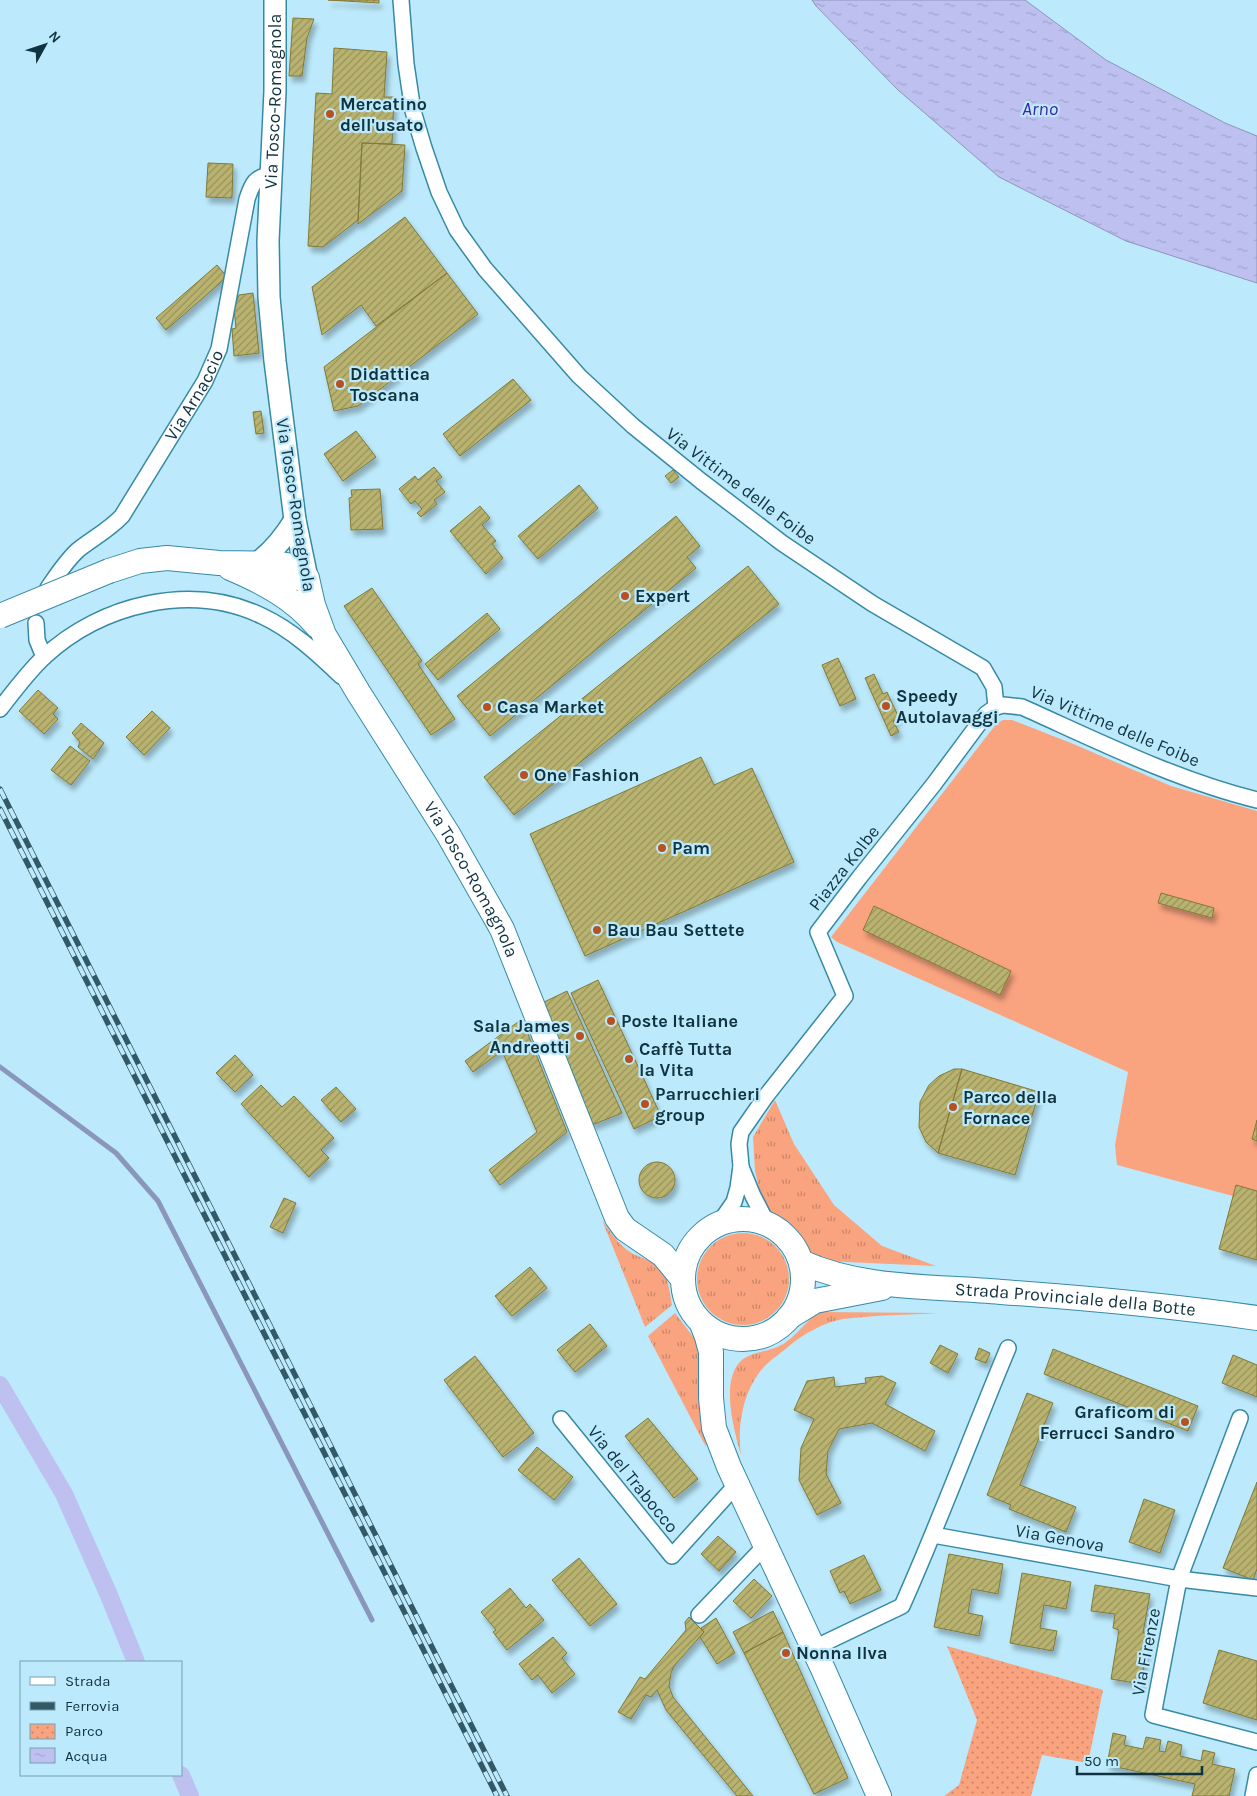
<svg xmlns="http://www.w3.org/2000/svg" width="1257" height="1796" font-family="Karla,sans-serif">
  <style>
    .grass { fill: url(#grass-tufts) }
    .park { fill: url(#park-dots) }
    .pitch { fill: #f9a37f }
    .water { fill: url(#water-ripples); stroke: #8a96bb }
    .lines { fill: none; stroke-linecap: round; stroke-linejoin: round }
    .stream { stroke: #8a96bb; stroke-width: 5 }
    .canal { stroke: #bec0f0; stroke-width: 18 }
    .building { fill: url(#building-hatch); stroke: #817a36; filter: url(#shadow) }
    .minor-casing { stroke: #368aa5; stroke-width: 18 }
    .secondary-casing { stroke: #368aa5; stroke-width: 24 }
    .primary-casing { stroke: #368aa5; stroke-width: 26 }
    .minor { stroke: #fff; stroke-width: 15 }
    .secondary { stroke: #fff; stroke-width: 21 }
    .primary { stroke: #fff; stroke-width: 24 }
    .rail-casing { stroke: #345966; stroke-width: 5.5 }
    .rail { stroke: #bceafc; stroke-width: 4; stroke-dasharray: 11; stroke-linecap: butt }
    .primary-bridge-casing { stroke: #368aa5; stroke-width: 26; stroke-linecap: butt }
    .primary-bridge { stroke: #fff; stroke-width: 24 }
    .poi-dot { fill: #b65121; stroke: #bceafc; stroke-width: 2 }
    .labels { text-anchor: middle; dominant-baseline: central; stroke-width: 4.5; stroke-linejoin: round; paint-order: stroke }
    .street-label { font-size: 18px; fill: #10333f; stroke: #bceafc }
    .poi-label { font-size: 18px; font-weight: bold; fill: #10333f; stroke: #bceafc; text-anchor: start }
    .water-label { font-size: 19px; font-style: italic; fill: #4122aa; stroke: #bceafc }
  </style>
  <defs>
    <pattern id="grass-tufts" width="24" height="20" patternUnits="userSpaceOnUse" patternTransform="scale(1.25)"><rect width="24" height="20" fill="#f9a37f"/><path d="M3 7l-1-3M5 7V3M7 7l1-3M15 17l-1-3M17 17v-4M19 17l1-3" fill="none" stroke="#c88569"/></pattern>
    <pattern id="park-dots" width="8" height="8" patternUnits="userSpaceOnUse" patternTransform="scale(1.25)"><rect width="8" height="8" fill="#f9a37f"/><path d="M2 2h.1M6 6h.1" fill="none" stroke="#c88569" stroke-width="1.8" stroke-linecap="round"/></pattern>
    <pattern id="water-ripples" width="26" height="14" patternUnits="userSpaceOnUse" patternTransform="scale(1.25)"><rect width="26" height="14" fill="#bec0f0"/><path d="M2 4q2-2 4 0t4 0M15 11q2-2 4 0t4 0" fill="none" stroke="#a2a5cf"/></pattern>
    <pattern id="building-hatch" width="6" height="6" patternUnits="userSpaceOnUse" patternTransform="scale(1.25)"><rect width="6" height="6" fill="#bab36f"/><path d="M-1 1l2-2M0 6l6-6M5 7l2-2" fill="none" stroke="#96925d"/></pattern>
    <filter id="shadow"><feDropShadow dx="3" dy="5.5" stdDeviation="2.5" flood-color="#0004"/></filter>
  </defs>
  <rect width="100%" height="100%" fill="#bceafc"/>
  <!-- grass -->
  <path class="grass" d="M775 1100 794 1144 834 1205 882 1246 936 1266 824 1261 815 1257 797 1235 763 1205 755 1171 753 1137Z
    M602 1220C610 1232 618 1244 630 1252 642 1259 654 1260 663 1272 669 1281 670 1295 672 1305L645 1327Z
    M697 1279a46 46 0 1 1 92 0a46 46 0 1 1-92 0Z
    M820 1312 939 1313C907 1315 875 1315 843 1319 823 1323 805 1333 789 1346 781 1353 770 1360 763 1368 743 1391 737 1425 741 1455 734 1430 719 1378 743 1359 756 1350 773 1352 786 1342 799 1333 806 1320 820 1312Z
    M675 1313 700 1346 701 1409 706 1447 648 1336Z"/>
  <!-- park -->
  <path class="park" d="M947 1646 1103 1690 1088 1763 1042 1755 1031 1796H944L959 1785 977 1720Z"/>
  <!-- pitch -->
  <path class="pitch" d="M1003 720H1012L1071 743 1171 786 1257 811V1260L1219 1249 1233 1196 1117 1165 1115 1145 1128 1072 837 942 831 937 997 723Z"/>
  <!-- water -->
  <path class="water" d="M812 0H1025L1106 60 1225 123 1257 136V283L1126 241 999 177 898 90 816 6Z"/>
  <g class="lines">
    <!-- stream -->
    <path class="stream" d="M0 1067 116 1153 158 1201 372 1620"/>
    <!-- canal -->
    <path class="canal" d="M0 1385 64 1494 108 1593 136 1662
      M181 1775 190 1796"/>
  </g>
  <!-- building -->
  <path class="building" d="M328 0H379V3Z
    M293 18 314 19 307 38 302 76H289Z
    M334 48 387 52 384 97H394L392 144 362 143 358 220 323 247 308 246 316 93 332 94Z
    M362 143 405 145 402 191 358 224Z
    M208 163 233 164 232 198 206 197Z
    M405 217 447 273 376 326 361 305 322 335 312 287Z
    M217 265 227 277 166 330 156 318Z
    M447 273 478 314 358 406 334 411 324 367Z
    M253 293 259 353 234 356 232 329 236 328 234 308 239 295Z
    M513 379 531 400 460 456 443 434Z
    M261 411 264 433 256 434 253 412Z
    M356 431 376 457 343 481 324 454Z
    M434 467 442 477 436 481 445 492 434 500 437 504 421 517 417 513 422 509 415 501 411 504 399 489 415 476 418 480Z
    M673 470 679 477 671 483 665 476Z
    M579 485 598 508 538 559 518 536Z
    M380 489 383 529 351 530 349 498 352 497 351 490Z
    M480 506 490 518 482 525 496 541 492 544 503 558 486 574 450 531Z
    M676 516 700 546 687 557 696 568 490 736 457 696Z
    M748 566 779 604 514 815 484 777Z
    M372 588 422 661 418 664 455 719 431 735 344 606Z
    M487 613 500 629 438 680 425 664Z
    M838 658 856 699 840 706 822 665Z
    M874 674 883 694 887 692 899 718 893 721 899 732 891 736 865 678Z
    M38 690 58 708 53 714 58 719 44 734 19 711Z
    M152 711 170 728 144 755 126 737Z
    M81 723 104 743 93 759 78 747 80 742 72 733Z
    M70 746 90 761 71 785 51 770Z
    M701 757 714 785 752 768 794 862 585 956 530 834Z
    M1161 893 1214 908 1212 918 1158 903Z
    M874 906 1011 971 1000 995 863 930Z
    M598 980 661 1116 634 1129 571 993Z
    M567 991 622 1113 592 1125 542 1003Z
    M522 1019 567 1132 500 1185 489 1170 537 1132 502 1051 473 1072 465 1061Z
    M235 1055 253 1075 235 1092 216 1073Z
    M954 1069H962L938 1153 926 1142 919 1127 920 1102 929 1085 939 1076Z
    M962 1069 1039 1092 1015 1175 938 1153Z
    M261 1085 282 1107 294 1096 334 1138 321 1150 329 1158 309 1177 241 1104Z
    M336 1087 356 1109 341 1122 321 1100Z
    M1257 1120V1141L1252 1139Z
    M639 1180a18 18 0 1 1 36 0a18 18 0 1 1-36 0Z
    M1236 1185 1257 1191V1260L1219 1249Z
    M284 1198 296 1203 283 1233 270 1227Z
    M530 1267 547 1288 512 1316 495 1296Z
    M590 1324 607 1346 575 1372 557 1350Z
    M940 1345 958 1354 948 1373 930 1363Z
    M979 1348 990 1353 986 1363 975 1359Z
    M1053 1349 1198 1406 1188 1431 1044 1374Z
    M1233 1355 1257 1365V1397L1222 1383Z
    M475 1356 534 1433 503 1457 444 1380Z
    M882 1376 896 1383 885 1404 935 1431 925 1451 872 1423 839 1429 828 1451 826 1474 841 1503 817 1515 799 1480 801 1448 814 1419 794 1410 807 1381 834 1377 835 1387 866 1383 865 1378Z
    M1027 1393 1053 1403 1020 1485 1076 1507 1066 1532 1009 1509 1011 1505 987 1495Z
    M648 1418 698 1479 674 1498 625 1436Z
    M537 1447 573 1477 554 1500 518 1470Z
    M1257 1482V1569L1253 1580 1223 1568Z
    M1144 1499 1175 1510 1160 1553 1129 1542Z
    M718 1536 736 1552 719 1571 701 1554Z
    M949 1554 1003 1564 998 1594 972 1589 968 1613 983 1616 979 1636 934 1627Z
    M864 1555 881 1590 850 1604 844 1591 840 1593 830 1571Z
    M579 1558 617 1604 590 1626 552 1580Z
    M1022 1573 1071 1582 1066 1609 1044 1605 1040 1628 1057 1631 1053 1651 1010 1643Z
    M754 1579 772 1596 751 1618 733 1601Z
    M1095 1585 1150 1594 1143 1633 1149 1634 1141 1684 1111 1679 1119 1630 1113 1628 1115 1614 1091 1611Z
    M510 1588 526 1608 530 1604 544 1620 507 1650 493 1632 496 1630 481 1612Z
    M773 1611 783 1632 744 1653 733 1632Z
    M689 1617 704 1632 674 1666 671 1673 669 1686 673 1697 753 1796H737L666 1710 657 1690 651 1697 646 1695 631 1719 618 1712 640 1677 645 1679 686 1630 685 1622Z
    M716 1618 735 1653 717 1664 700 1637 704 1632 701 1628Z
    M783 1632 848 1778 814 1794 744 1653Z
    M553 1637 567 1653 562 1658 575 1674 552 1693 538 1675 532 1680 519 1664Z
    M1219 1650 1257 1661V1720L1203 1703Z
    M1113 1733 1126 1736 1124 1745 1143 1749 1146 1737 1161 1740 1159 1751 1165 1752 1168 1741 1182 1745 1180 1756 1201 1761 1203 1750 1215 1753 1212 1764 1235 1769 1229 1796H1192L1195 1784 1107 1765Z"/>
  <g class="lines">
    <defs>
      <g id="minor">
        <path d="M401 0 406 64 413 111 424 148 439 192 457 230 485 269 579 376 633 426 701 481 782 543 873 604 983 668 994 687 996 707"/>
        <path id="s1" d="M48 588C57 575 66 561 78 550 93 538 109 530 122 516L205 381 219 349 247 199C252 184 255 176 272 175"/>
        <path d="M36 623 37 640 44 657"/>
        <path d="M0 709C14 691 28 672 44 657 101 604 191 582 262 616 292 630 317 653 341 676"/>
        <path d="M741 1167 753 1196 767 1223"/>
        <path d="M718 1225 734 1202 738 1188 741 1166 739 1144 741 1132 766 1096 845 996 818 932 859 878 934 784 986 714 996 707 1003 705 1022 707C1098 741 1176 780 1257 800"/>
        <path d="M1240 1418 1179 1579 1153 1715 1257 1742"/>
        <path d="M561 1419 672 1556 737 1484"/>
        <path d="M933 1535 1179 1579 1257 1588"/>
        <path d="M699 1615 766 1545"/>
        <path d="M814 1648 902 1606C940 1521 972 1434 1008 1348"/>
        <path d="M1253 1796 1257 1775"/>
      </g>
      <g id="secondary">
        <path d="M256 564C273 552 284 538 295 520"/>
        <path id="s2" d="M253 577 281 581 307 578 295 520 275 361 269 297 268 241 275 91V0"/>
      </g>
      <g id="primary">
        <path d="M230 568C263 582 294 598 317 626"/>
        <path id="s3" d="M109 571 140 561 167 558 219 563 280 564 293 566 303 573 307 578 313 605 324 635 358 692 448 834 502 929 617 1218 625 1229 663 1255 682 1278"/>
        <circle cx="743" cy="1279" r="60"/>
        <path id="s4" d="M801 1262C863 1290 934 1286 1001 1292 1087 1298 1172 1306 1257 1318"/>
        <path d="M789 1317 815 1301 882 1288"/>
        <path d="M702 1324 707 1337 711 1352V1398L714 1428 729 1467 823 1669 879 1796"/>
      </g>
    </defs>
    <!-- minor casing -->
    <use href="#minor" class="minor-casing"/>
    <!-- secondary casing -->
    <use href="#secondary" class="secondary-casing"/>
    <!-- primary casing -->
    <use href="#primary" class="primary-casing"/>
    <!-- minor -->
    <use href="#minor" class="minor"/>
    <!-- secondary -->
    <use href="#secondary" class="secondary"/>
    <!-- primary -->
    <use href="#primary" class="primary"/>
    <defs>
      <path id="rail" d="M0 789 507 1796
        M0 809 497 1796"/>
    </defs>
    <!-- rail casing -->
    <use href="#rail" class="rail-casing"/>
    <!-- rail -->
    <use href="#rail" class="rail"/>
    <defs>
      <path id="primary-bridge" d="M0 616 109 571"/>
    </defs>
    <!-- primary-bridge casing -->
    <use href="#primary-bridge" class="primary-bridge-casing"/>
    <!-- primary-bridge -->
    <use href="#primary-bridge" class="primary-bridge"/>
  </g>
  <!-- markers -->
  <g class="poi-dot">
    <circle cx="330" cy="114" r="5"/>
    <circle cx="340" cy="384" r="5"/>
    <circle cx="625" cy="596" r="5"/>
    <circle cx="886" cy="706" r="5"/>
    <circle cx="487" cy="707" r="5"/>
    <circle cx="524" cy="775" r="5"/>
    <circle cx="662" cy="848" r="5"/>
    <circle cx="597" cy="930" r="5"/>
    <circle cx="611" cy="1021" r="5"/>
    <circle cx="580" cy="1036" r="5"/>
    <circle cx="629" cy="1059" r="5"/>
    <circle cx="645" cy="1104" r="5"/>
    <circle cx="953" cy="1107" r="5"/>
    <circle cx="1185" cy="1422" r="5"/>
    <circle cx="786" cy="1653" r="5"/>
  </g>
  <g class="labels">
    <!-- street labels -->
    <g class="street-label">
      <text stroke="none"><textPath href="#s2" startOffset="534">Via Tosco-Romagnola</textPath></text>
      <text stroke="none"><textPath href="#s1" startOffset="245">Via Arnaccio</textPath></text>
      <text transform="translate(741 486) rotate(37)">Via Vittime delle Foibe</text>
      <text transform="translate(296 505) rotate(81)">Via Tosco-Romagnola</text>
      <text transform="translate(1115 726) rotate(23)">Via Vittime delle Foibe</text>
      <text transform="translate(844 868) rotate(-52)">Piazza Kolbe</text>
      <text stroke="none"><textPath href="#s3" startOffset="550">Via Tosco-Romagnola</textPath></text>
      <text stroke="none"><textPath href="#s4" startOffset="278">Strada Provinciale della Botte</textPath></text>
      <text transform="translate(633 1479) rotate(51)">Via del Trabocco</text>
      <text transform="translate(1060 1538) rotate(10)">Via Genova</text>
      <text transform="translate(1146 1652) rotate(-79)">Via Firenze</text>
    </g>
    <!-- poi labels -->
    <g class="poi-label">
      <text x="340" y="104">Mercatino<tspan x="340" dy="21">dell'usato</tspan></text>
      <text x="350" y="374">Didattica<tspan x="350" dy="21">Toscana</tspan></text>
      <text x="635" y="596">Expert</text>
      <text x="896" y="696">Speedy<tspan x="896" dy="21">Autolavaggi</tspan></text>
      <text x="497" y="707">Casa Market</text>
      <text x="534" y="775">One Fashion</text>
      <text x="672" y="848">Pam</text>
      <text x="607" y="930">Bau Bau Settete</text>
      <text x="621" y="1021">Poste Italiane</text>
      <text x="570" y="1026" text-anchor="end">Sala James<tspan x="570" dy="21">Andreotti</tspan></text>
      <text x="639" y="1049">Caffè Tutta<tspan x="639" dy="21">la Vita</tspan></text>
      <text x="655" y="1094">Parrucchieri<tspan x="655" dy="21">group</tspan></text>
      <text x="963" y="1097">Parco della<tspan x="963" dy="21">Fornace</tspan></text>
      <text x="1175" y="1412" text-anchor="end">Graficom di<tspan x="1175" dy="21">Ferrucci Sandro</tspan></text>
      <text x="796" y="1653">Nonna Ilva</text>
    </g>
    <!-- water labels -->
    <g class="water-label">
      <text x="1040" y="109">Arno</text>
    </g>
  </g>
  <!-- legend -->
  <rect x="20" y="1661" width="162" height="115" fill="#bceafc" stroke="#77a1b0"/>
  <rect x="30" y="1677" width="25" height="8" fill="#ffffff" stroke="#77a1b0"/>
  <text x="65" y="1686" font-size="15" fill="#10333f">Strada</text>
  <rect x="30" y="1702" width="25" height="8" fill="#345966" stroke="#77a1b0"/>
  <text x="65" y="1711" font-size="15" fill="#10333f">Ferrovia</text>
  <rect x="30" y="1724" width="25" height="15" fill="url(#park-dots)" stroke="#77a1b0"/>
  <text x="65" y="1736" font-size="15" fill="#10333f">Parco</text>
  <rect x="30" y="1748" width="25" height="15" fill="url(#water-ripples)" stroke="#77a1b0"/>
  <text x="65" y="1761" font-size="15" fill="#10333f">Acqua</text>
  <!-- north arrow -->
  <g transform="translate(45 45) rotate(50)" stroke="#bceafc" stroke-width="4" paint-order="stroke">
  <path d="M0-4L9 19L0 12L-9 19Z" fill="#10333f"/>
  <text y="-8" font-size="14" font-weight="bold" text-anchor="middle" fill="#10333f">N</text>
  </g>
  <!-- scale -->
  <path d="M1077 1766v8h125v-8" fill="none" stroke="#10333f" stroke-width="2.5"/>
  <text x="1084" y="1766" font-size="15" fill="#10333f" stroke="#bceafc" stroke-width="4" paint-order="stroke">50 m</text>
</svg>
